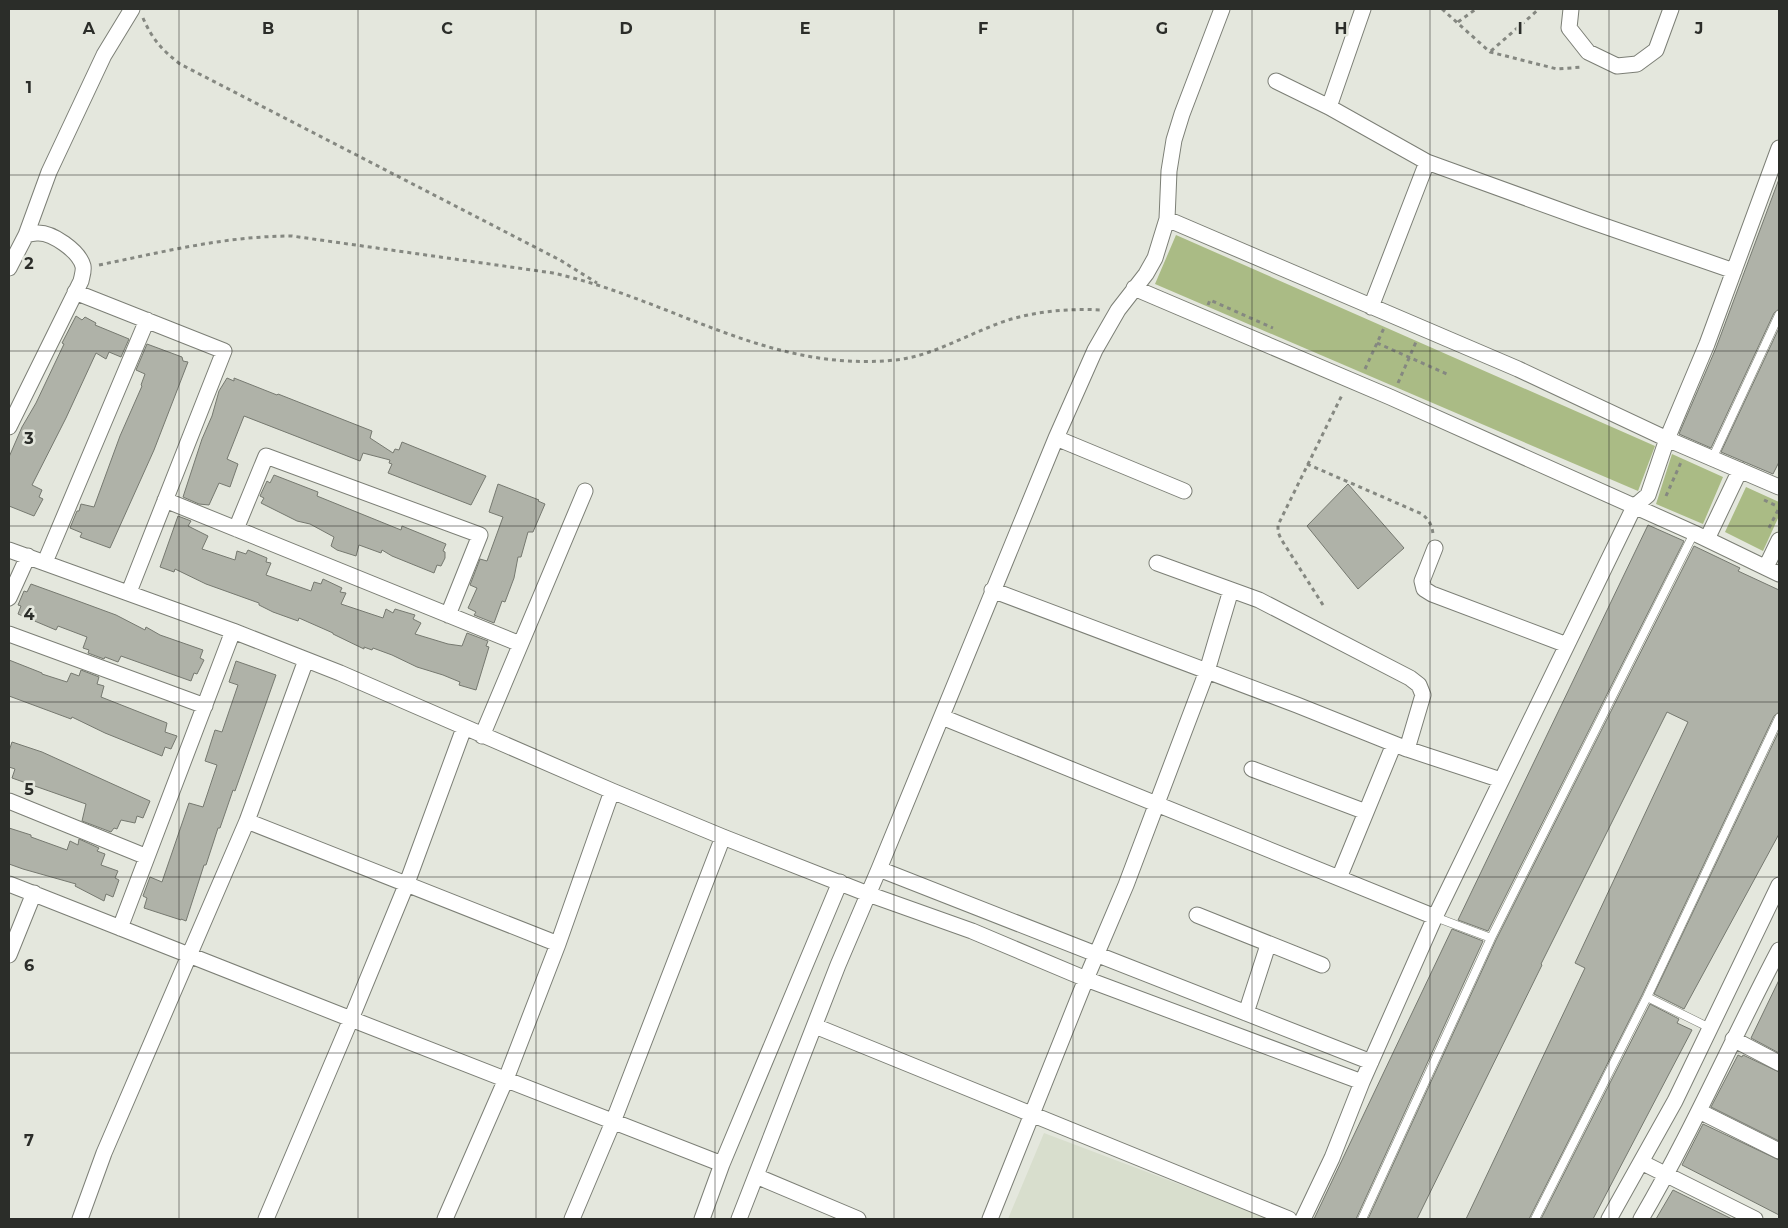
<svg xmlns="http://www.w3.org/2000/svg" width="1788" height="1228" font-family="Montserrat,sans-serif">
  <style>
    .built { fill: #d8decd }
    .green { fill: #aabb85 }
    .building { fill: #afb2a8; stroke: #767970 }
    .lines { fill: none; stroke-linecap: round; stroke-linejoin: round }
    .lane-casing { stroke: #7c7f76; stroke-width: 9 }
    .street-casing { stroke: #7c7f76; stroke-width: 17 }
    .path { stroke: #858881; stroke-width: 3; stroke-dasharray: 4 4; stroke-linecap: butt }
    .lane { stroke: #fff; stroke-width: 8 }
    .street { stroke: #fff; stroke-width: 15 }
    .grid { fill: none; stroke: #2b2d29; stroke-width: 1; stroke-opacity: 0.55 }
    .grid-label { font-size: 16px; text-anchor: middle; font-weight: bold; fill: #2b2d29; stroke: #e4e7dd; stroke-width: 5; stroke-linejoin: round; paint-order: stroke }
  </style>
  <rect width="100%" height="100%" fill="#e4e7dd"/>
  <!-- built -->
  <path class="built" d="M1044 1133 1271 1219H1008Z"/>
  <!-- green -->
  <path class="green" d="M1176 235 1655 446 1638 491 1155 284Z
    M1672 454 1723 477 1703 524 1656 504Z
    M1746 487 1779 502V516L1763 551 1725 532Z"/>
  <!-- building -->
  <path class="building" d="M1779 179V309L1774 313 1711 448 1679 434 1716 348Z
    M76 316 82 320 85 317 96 323 95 325 129 339 121 357 109 352 106 359 96 353 66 418 32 485 42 490 39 497 43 499 34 516 9 506V457L22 427 36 403 64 344 62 343Z
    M1779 328V462L1773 474 1721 452Z
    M147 344 182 357 183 361 188 362 154 450 110 548 80 537 82 533 70 528 77 511H79L81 504 94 507 120 436 142 386 141 385 145 374 136 370Z
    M227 378 234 381V378L277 395 278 394 372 431 370 438 393 453 395 449 399 450 402 442 486 476 471 505 388 473 392 464 389 463 390 460 363 453 360 461 244 416 227 459 238 464 230 487 219 483 209 505 199 504 183 497 202 439 212 416 219 391Z
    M274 475 318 492 317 496 401 530 402 526 446 544 443 551 445 552V558L441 566 437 565 434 573 392 556 382 550 381 553 359 545 356 556 337 550 331 546 334 537 310 524 297 521 261 503 264 498 260 496 267 481 270 483Z
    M498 484 539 500 538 501 545 504 533 532H528L521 557H518L514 578 505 602 502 601 494 623 474 615 476 612 468 608 477 588 470 585 480 559 487 561 503 517 489 512Z
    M1348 484 1404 548 1358 589 1307 526Z
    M178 516 191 521 188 526 208 536 202 549 235 560 237 551 246 554 248 550 267 558 266 562 271 563 266 575 311 591 314 582 321 584 323 579 342 588 340 592 346 593 341 604 383 618 386 609 393 613 395 609 415 615 413 619 421 623 415 634 448 644 462 646 467 633 488 641 486 646 489 647 476 690 459 685 460 682 443 675 417 667 392 655 373 648 372 650 364 647V649L333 634V633L299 618 298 621 273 612 259 605V603L206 584 175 569 174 572 160 567Z
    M1648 525 1684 541 1488 931 1458 920Z
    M1694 546 1740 568 1738 571 1779 590V712L1774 716 1642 995 1529 1219H1466L1585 968 1575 963 1688 722 1667 712 1541 964 1542 965 1417 1219H1368L1496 940Z
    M31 584 78 601 116 615 145 630 146 627 160 635 203 650 200 658 204 660 197 674 194 673 191 681 121 656 118 662 105 657 104 659 88 653 89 650 83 648 87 637 58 626 56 630 18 614 21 606 18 605 24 591 27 592Z
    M9 660 42 673V674L67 682 71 673 79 676 81 670 99 677 97 684 104 686 101 697 167 723 165 732 177 736 171 749 165 747 162 756 105 733 72 717 71 719 9 696Z
    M236 661 276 675 235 791 233 790 220 828H218L206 865H204L186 921 181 919V920L144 908 147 898 143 896 150 877 162 882 189 803 203 807 217 765 205 761 215 730 222 732 238 685 229 682Z
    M1779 731V834L1684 1009 1654 994Z
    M12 742 42 752 150 801 143 818 137 816 135 823 121 820 117 829 114 828 111 832 82 821 86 804 12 778 15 769 9 767V751Z
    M9 828 31 835V837L67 850 70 841 78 845 79 839 99 848 97 851 105 854 101 865 118 871 115 878 119 880 113 897 106 894 104 901 75 886 76 884 23 869 9 864Z
    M1452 929 1483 941 1356 1219H1314Z
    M1779 980V1053L1751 1038Z
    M1650 1004 1679 1019 1677 1023 1692 1030 1593 1219H1541Z
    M1738 1055 1742 1057 1743 1055 1779 1072V1141L1711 1107Z
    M1703 1124 1779 1160V1215L1682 1165Z
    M1673 1190 1732 1219H1656Z"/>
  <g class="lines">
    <defs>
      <path id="lane" d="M1712 459 1779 315
        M1491 938 1694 533
        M1647 997 1710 1028
        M1362 1219 1491 938 1435 917
        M1535 1219 1647 997 1779 718"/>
      <path id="street" d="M1571 9 1569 28 1588 52 1617 66 1637 64 1656 50 1671 9
        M1276 81 1329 107 1427 162 1587 220 1734 271
        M1329 107 1363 9
        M1167 219 1518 369 1667 439 1779 487
        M9 268 26 235 49 172 104 55 132 9
        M1134 288 1390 397 1694 533 1779 574
        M75 292 224 351 129 592
        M1371 307 1427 162
        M9 427 81 281C82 276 84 271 83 266 79 251 52 232 37 233 34 233 29 234 26 235
        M1056 438 1184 491
        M165 500 520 644
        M236 529 266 456 480 535 448 615
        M1707 539 1740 470
        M1435 548 1422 581 1424 589 1432 594 1567 645
        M9 550 233 631 340 673 612 791 723 837 868 894 972 931 1086 979 1362 1082
        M45 562 147 320
        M1157 563 1259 600 1410 678 1419 685 1423 695 1407 749
        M1766 567 1779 540
        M992 590 1297 705 1407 749 1501 780
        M9 598 28 556
        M9 634 205 706
        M942 717 1435 917
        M482 736 585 491
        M1252 769 1366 812
        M9 801 147 857
        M247 821 558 944
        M879 869 1371 1062
        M1339 878 1394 744
        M9 884 351 1019 722 1164
        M1197 915 1322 965
        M120 928 233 631
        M9 955 34 893
        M1246 1013 1268 945
        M815 1026 1289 1219
        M1733 1039 1779 1063
        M1699 1111 1779 1151
        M1641 1162 1755 1219
        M756 1176 858 1219
        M80 1219 104 1153 247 821 306 660
        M266 1219 351 1019 407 883 464 728
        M445 1219 506 1079 558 944 612 791
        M572 1219 613 1122 723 837
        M702 1219 722 1164 840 882
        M739 1219 838 965 879 869 1056 438 1095 350 1118 310 1146 274 1155 258 1167 219 1169 171 1174 140 1182 114 1222 9
        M990 1219 1086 979 1126 885 1207 671 1231 590
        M1303 1219 1332 1158 1362 1082 1435 917 1634 507 1648 495 1667 439 1707 344 1779 148
        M1609 1219 1675 1101 1779 885
        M1641 1219C1692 1132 1732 1039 1779 950"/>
    </defs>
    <!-- lane casing -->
    <use href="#lane" class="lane-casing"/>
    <!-- street casing -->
    <use href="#street" class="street-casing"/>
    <!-- path -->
    <path class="path" d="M1442 9 1490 52 1557 69 1583 67
      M143 18C152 39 162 50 180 64L560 260 597 283
      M1458 22 1476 9
      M1491 51 1539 9
      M99 265C163 252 225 236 292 236L553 273C671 299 768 373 895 360 927 357 957 340 987 328 1023 312 1063 308 1102 310
      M1208 305 1210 300 1273 328
      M1377 343 1449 375
      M1365 369 1384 328
      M1398 383 1416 342
      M1307 464 1422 514C1429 520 1432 525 1433 534
      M1666 496 1682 460
      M1764 500 1779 507
      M1769 528 1779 508
      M1323 605 1281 539 1278 532V525L1343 393"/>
    <!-- lane -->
    <use href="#lane" class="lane"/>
    <!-- street -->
    <use href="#street" class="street"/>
  </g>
  <!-- grid -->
  <path class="grid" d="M179 9V1219M358 9V1219M536 9V1219M715 9V1219M894 9V1219M1073 9V1219M1252 9V1219M1430 9V1219M1609 9V1219M9 175H1779M9 351H1779M9 526H1779M9 702H1779M9 877H1779M9 1053H1779"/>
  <g class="grid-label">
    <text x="89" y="34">A</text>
    <text x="268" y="34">B</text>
    <text x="447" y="34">C</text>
    <text x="626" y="34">D</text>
    <text x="805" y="34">E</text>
    <text x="983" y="34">F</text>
    <text x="1162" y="34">G</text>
    <text x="1341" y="34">H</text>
    <text x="1520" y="34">I</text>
    <text x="1699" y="34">J</text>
    <text x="29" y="93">1</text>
    <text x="29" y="269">2</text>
    <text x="29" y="444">3</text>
    <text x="29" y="620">4</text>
    <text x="29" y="795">5</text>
    <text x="29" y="971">6</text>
    <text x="29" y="1146">7</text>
  </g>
  <!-- border -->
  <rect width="1788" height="1228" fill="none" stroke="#2b2d29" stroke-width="20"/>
</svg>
